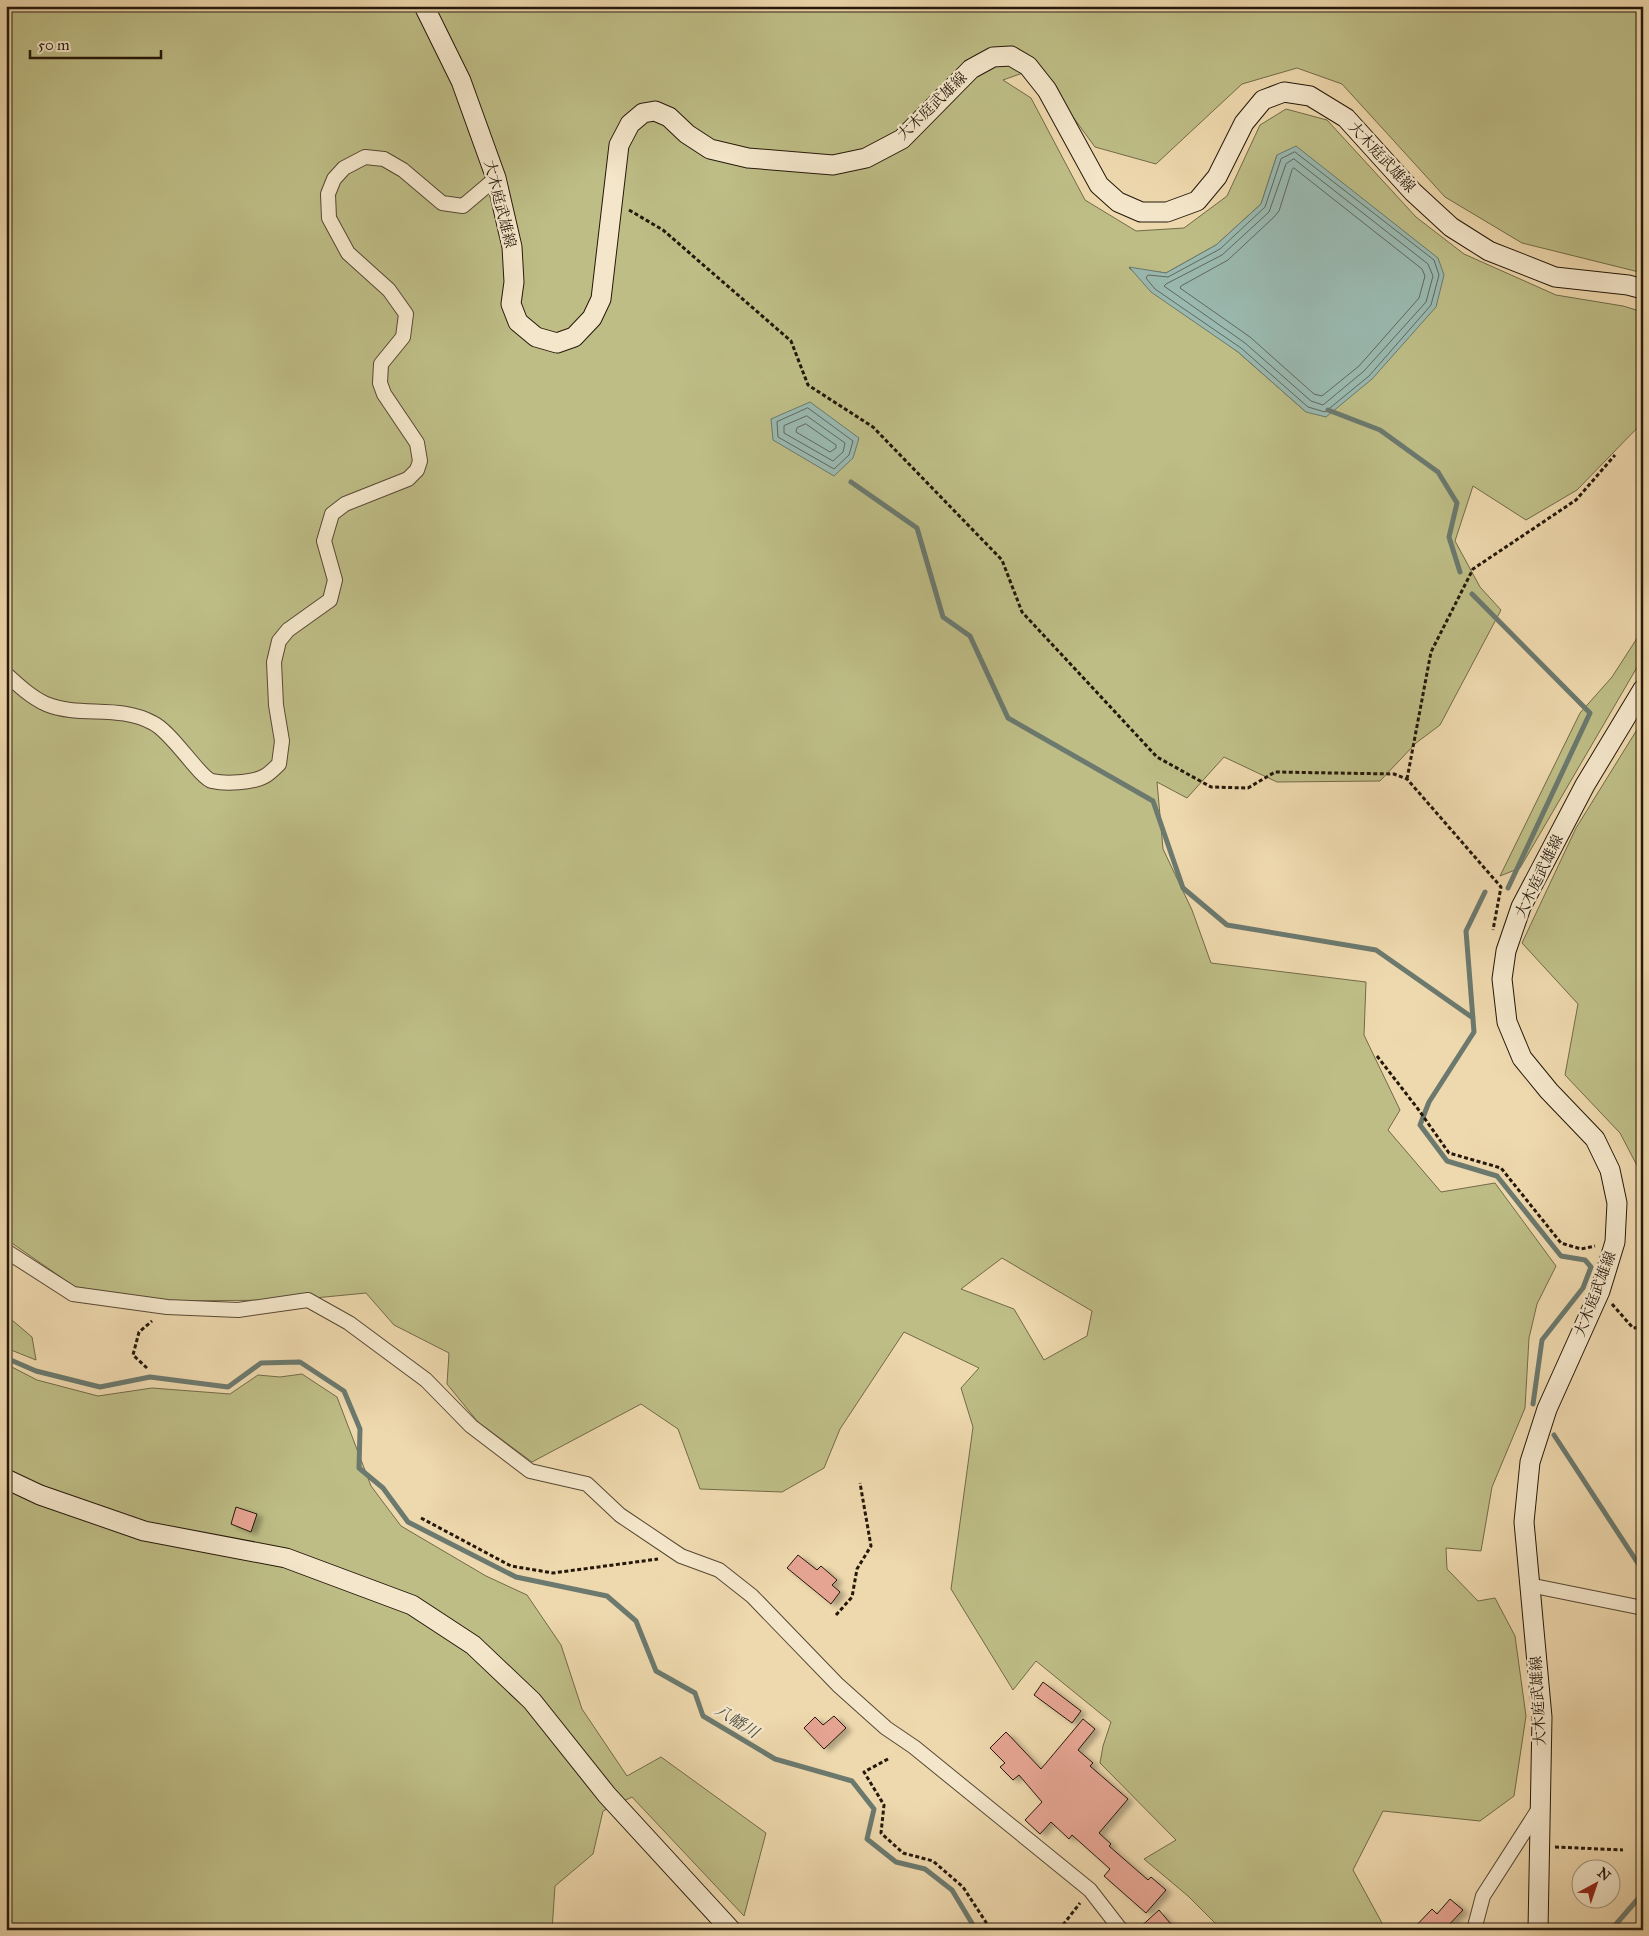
<svg xmlns="http://www.w3.org/2000/svg" width="1649" height="1936" font-family="'IM FELL Great Primer','Noto Serif JP',serif">
  <style>
    .green { fill: #bebd86; stroke: #726a48; fill-rule: evenodd }
    .water { fill: #9ab9b0; stroke: #6b796e }
    .lines { fill: none; stroke-linecap: round; stroke-linejoin: round }
    .shore { stroke: #60685d; stroke-width: 1 }
    .stream { stroke: #6b796e; stroke-width: 5 }
    .building { fill: #e5a492; stroke: #25180a; filter: url(#shadow) }
    .street-casing { stroke: #574833; stroke-width: 16 }
    .secondary-casing { stroke: #25180a; stroke-width: 21 }
    .path { stroke: #25180a; stroke-width: 3; stroke-dasharray: 4 2.5; stroke-linecap: butt }
    .street { stroke: #f4e6ca; stroke-width: 14 }
    .secondary { stroke: #f4e6ca; stroke-width: 19 }
    .labels { text-anchor: middle; dominant-baseline: central; stroke-width: 4.5; stroke-linejoin: round; paint-order: stroke }
    .street-label { font-size: 15px; fill: #25180a; stroke: #f4e6ca }
    .water-label { font-size: 16px; font-style: italic; fill: #4e5044; stroke: #f4e6ca }
  </style>
  <defs>
    <filter id="shadow"><feDropShadow dx="5.5" dy="3" stdDeviation="2.5" flood-color="#0004"/></filter>
  </defs>
  <rect width="100%" height="100%" fill="#eed8ad"/>
  <filter id="stains"><feTurbulence type="fractalNoise" baseFrequency=".004" numOctaves="4"/><feColorMatrix values="0 0 0 0 .2 0 0 0 0 .09 0 0 0 0 .02 0 0 0 .5 -.17"/></filter>
  <radialGradient id="worn" r=".72"><stop offset=".6" stop-color="#630" stop-opacity="0"/><stop offset="1" stop-color="#630" stop-opacity=".3"/></radialGradient>
  <!-- green -->
  <path class="green" d="M6 6H1643V273L1522 243 1445 197 1342 84 1297 68 1242 84 1156 164 1095 147 1037 68 1003 80 1031 98 1085 200 1136 231 1184 228 1227 196 1260 125 1286 109 1327 120 1416 217 1464 254 1556 295 1623 306 1643 312V422L1577 490 1526 520 1473 486 1455 541 1480 587 1501 610 1440 725 1416 743 1380 781 1277 782 1224 757 1187 798 1157 782 1163 849 1192 910 1211 963 1366 982 1364 1035 1400 1110 1388 1130 1441 1192 1495 1183 1556 1266 1537 1304 1529 1338 1525 1408 1492 1487 1481 1551 1446 1548 1447 1569 1478 1601 1495 1598 1515 1636 1526 1716 1514 1796 1480 1821 1383 1811 1353 1870 1382 1923 1375 1930H1222L1188 1896 1144 1859 1176 1840 1100 1763 1103 1746 1111 1722 1036 1661 1013 1690 951 1589 973 1427 961 1388 979 1368 904 1332 840 1429 824 1468 782 1492 700 1489 678 1429 641 1404 532 1462 478 1422 447 1384 449 1353 394 1325 366 1293 294 1300 159 1301 75 1287 6 1239ZM1277 155 1306 412 1238 352 1129 268 1166 273 1216 245 1261 204ZM1002 1258 1092 1311 1087 1336 1044 1360 1014 1309 961 1289Z
    M1643 629V657L1520 868 1500 876 1580 713 1612 677Z
    M1643 720V1177L1620 1133 1565 1075 1578 1004 1522 943 1576 828Z
    M6 1315 32 1337 36 1360 6 1348Z
    M6 1364 37 1380 98 1396 152 1388 230 1394 258 1375 280 1377 302 1374 337 1397 371 1486 401 1526 486 1576 527 1595 561 1645 582 1709 627 1776 661 1757 766 1833 744 1916 632 1797 603 1811 593 1854 555 1886 552 1930H6Z"/>
  <!-- water -->
  <path class="water" d="M1296 146 1438 258 1444 275 1436 307 1372 379 1326 417 1306 412 1238 352 1151 292 1129 267 1166 273 1216 245 1261 204 1277 155Z
    M810 402 859 438 853 458 834 476 773 440 771 419Z"/>
  <g class="lines">
    <!-- shore -->
    <path class="shore" d="M1295 152 1434 260 1439 275 1431 305 1369 376 1325 412 1308 407 1241 348 1155 289 1146 278 1148 275 1168 277 1220 249 1265 207 1281 159Z
      M1294 159 1428 264 1433 276 1426 302 1364 371 1323 405 1311 401 1245 343 1164 286 1166 284 1222 255 1269 212 1286 164Z
      M1294 168 1422 269 1425 276 1419 298 1359 366 1322 396 1314 394 1250 337 1180 288 1181 286 1228 260 1274 217 1279 211 1292 170Z
      M808 408 853 441 849 455 834 469 778 437 777 422Z
      M807 416 845 443 843 452 833 461 784 433V426Z
      M806 424 836 445V448L830 452 796 432 797 428Z"/>
    <!-- stream -->
    <path class="stream" d="M1328 410 1380 430 1438 472 1457 503 1449 537 1460 572
      M851 482 917 528 943 617 970 636 1008 718 1153 801 1183 888 1227 925 1376 950 1473 1018
      M1472 594 1590 713 1508 888
      M1485 892 1466 931 1474 1032 1429 1102 1420 1125 1447 1161 1497 1176 1561 1256 1585 1260 1591 1267 1583 1288 1542 1340 1533 1404
      M6 1358 36 1371 100 1387 150 1377 228 1387 261 1363 300 1362 344 1391 360 1429 359 1468 383 1488 408 1522 516 1577 607 1596 636 1621 656 1671 695 1693 703 1716 775 1759 852 1781 874 1809 867 1839 896 1862 925 1869 952 1890 976 1930
      M1554 1435 1643 1571
      M1611 1930 1643 1893"/>
  </g>
  <!-- building -->
  <path class="building" d="M236 1507 257 1514 251 1532 231 1524Z
    M798 1555 817 1570 821 1566 837 1580 832 1585 840 1592 831 1604 787 1568Z
    M1043 1682 1081 1711 1072 1723 1034 1695Z
    M834 1716 846 1728 824 1749 804 1728 815 1717 823 1725Z
    M1083 1719 1095 1729 1078 1750 1093 1763 1090 1766 1128 1799 1099 1833 1111 1844 1109 1846 1148 1880 1151 1877 1166 1890 1146 1913 1104 1876 1110 1869 1072 1835 1069 1839 1051 1822 1040 1834 1025 1820 1042 1802 1019 1775 1013 1780 1000 1767 1005 1763 990 1748 1006 1732 1041 1769Z
    M1450 1899 1463 1910 1444 1930H1412L1432 1909 1437 1914Z
    M1159 1910 1176 1930H1137Z"/>
  <g class="lines">
    <defs>
      <path id="street" d="M6 674C18 685 31 697 46 704 80 718 119 704 153 723 172 732 200 778 212 781 225 784 253 783 265 776 270 773 275 768 279 764L282 741 276 705 274 662 279 641 288 630 330 600 335 580 324 541 332 514 345 504 408 479 417 470 420 461 417 443 384 394 380 383 381 364 403 337 406 314 389 290 348 253 329 218 328 194 334 179 344 168 365 157 384 159 403 170 442 203 463 206 496 178
        M6 1251 73 1294 167 1307 238 1310 308 1300 349 1323 426 1380 471 1426 530 1471 587 1484 620 1515 681 1556 719 1570 752 1596 838 1685 886 1728 914 1747 1090 1890 1121 1930
        M1529 1585 1643 1608
        M1474 1930 1483 1896 1540 1807"/>
      <path id="secondary" d="M424 6 461 81 496 178 512 247 514 282 511 304 518 322 536 337 557 343 574 337 592 318 601 299 619 145 630 124 643 113 655 111 669 117 687 134 710 149 748 158 833 165 866 158 902 139 971 69 993 57 1011 56 1028 66 1047 90 1099 185 1118 202 1141 212H1167L1197 201 1217 177 1244 123 1263 100 1284 92 1310 96 1346 118 1413 192 1451 227 1489 251 1555 277 1628 285 1643 289
        M6 1479 40 1495 144 1531 286 1558 412 1605 473 1645 532 1701 607 1795 731 1930
        M1538 1930 1542 1717 1524 1522 1530 1462 1547 1409 1600 1291 1615 1242 1617 1203 1610 1170 1595 1139 1549 1091 1522 1058 1507 1022 1502 979 1506 951 1521 907 1585 785 1643 689"/>
    </defs>
    <!-- street casing -->
    <use href="#street" class="street-casing"/>
    <!-- secondary casing -->
    <use href="#secondary" class="secondary-casing"/>
    <!-- path -->
    <path class="path" d="M629 210 663 230 791 341 808 385 873 427 1002 560 1022 612 1157 757 1211 787 1248 788 1275 772 1394 774 1407 779 1501 887 1493 930
      M1407 779 1431 652 1473 569 1576 500 1615 455
      M1377 1056 1418 1109 1449 1153 1501 1168 1561 1243 1581 1249 1595 1246
      M1612 1304 1633 1328 1643 1327
      M147 1368 133 1355 139 1332 152 1321
      M421 1518 511 1566 553 1573 658 1559
      M836 1615 852 1597 857 1569 871 1546 860 1483
      M888 1759 864 1772 884 1805 881 1833 903 1853 933 1861 963 1887 991 1930
      M1555 1847 1623 1850
      M1059 1930 1080 1903"/>
    <!-- street -->
    <use href="#street" class="street"/>
    <!-- secondary -->
    <use href="#secondary" class="secondary"/>
  </g>
  <g class="labels">
    <!-- street labels -->
    <g class="street-label">
      <text transform="translate(932 106) rotate(-44)">大木庭武雄線</text>
      <text transform="translate(1382 157) rotate(47)">大木庭武雄線</text>
      <text transform="translate(500 204) rotate(76)">大木庭武雄線</text>
      <text transform="translate(1539 876) rotate(-64)">大木庭武雄線</text>
      <text transform="translate(1595 1294) rotate(-69)">大木庭武雄線</text>
      <text transform="translate(1538 1701) rotate(-93)">大木庭武雄線</text>
    </g>
    <!-- water labels -->
    <g class="water-label">
      <text transform="translate(737 1721) rotate(32)">八幡川</text>
    </g>
  </g>
  <!-- margin -->
  <rect width="1649" height="1936" fill="none" stroke="#eed8ad" stroke-width="25"/>
  <rect x="8" y="8" width="1634" height="1921" fill="none" stroke="#25180a" stroke-width="2.5"/>
  <rect x="12" y="12" width="1624" height="1911" fill="none" stroke="#25180a"/>
  <!-- north arrow -->
  <g transform="translate(1596 1884) rotate(40)"><circle r="24" fill="#f4e6ca" stroke="#a1947d"/>
  <path d="M0-4L9 19L0 12L-9 19Z" fill="#8f2418"/>
  <text y="-8" font-size="14" font-weight="bold" text-anchor="middle" fill="#25180a">N</text>
  </g>
  <!-- scale -->
  <path d="M30 50v8h131v-8" fill="none" stroke="#25180a" stroke-width="2.5"/>
  <text x="38" y="50" font-size="15" fill="#25180a" stroke="#f4e6ca" stroke-width="4" paint-order="stroke">50 m</text>
  <rect width="100%" height="100%" filter="url(#stains)"/>
  <rect width="100%" height="100%" fill="url(#worn)"/>
</svg>
